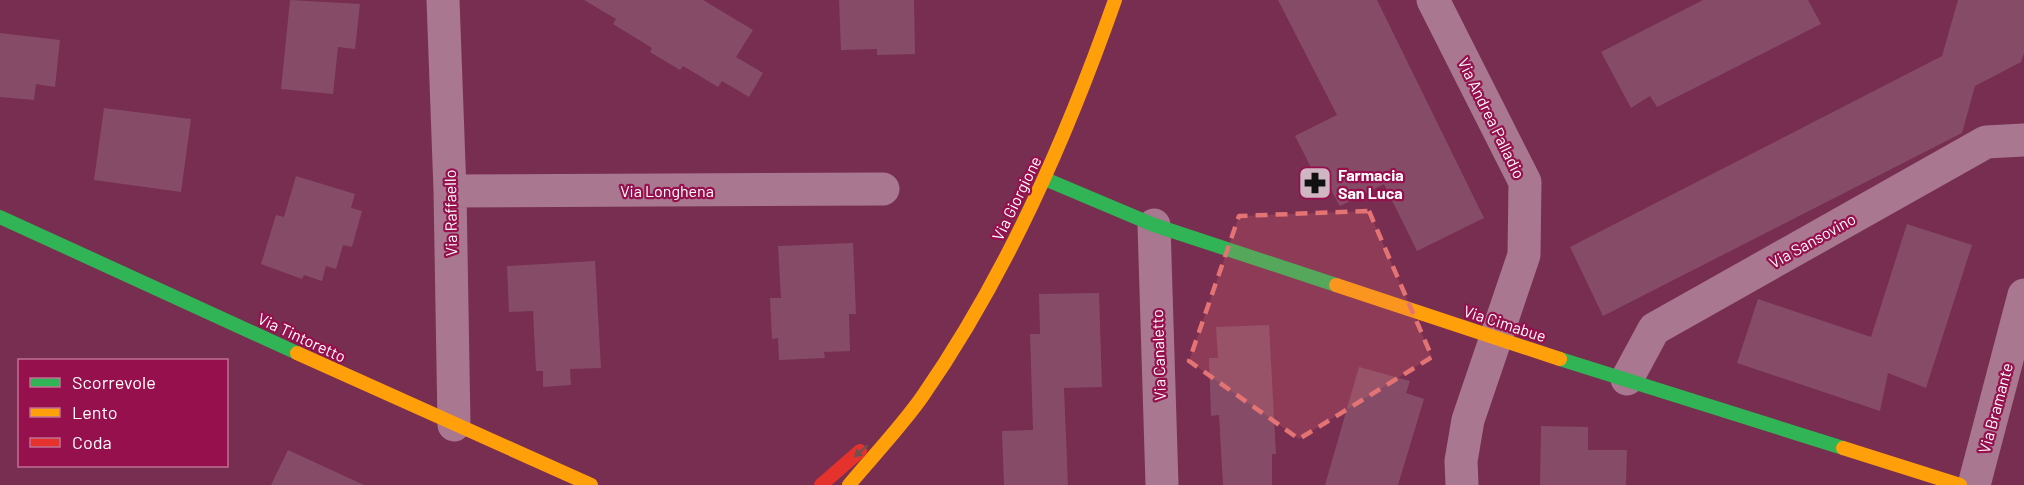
<svg xmlns="http://www.w3.org/2000/svg" width="2024" height="485" font-family="Barlow,sans-serif">
  <style>
    .building { fill: #864c67 }
    .lines { fill: none; stroke-linecap: round; stroke-linejoin: round }
    .street { stroke: #a9778f; stroke-width: 33 }
    .fast { stroke: #30b455; stroke-width: 14 }
    .slow { stroke: #ff9f0a; stroke-width: 14 }
    .jam { stroke: #e5322d; stroke-width: 14 }
    .oneway { fill: #6d5250 }
    .marked { fill: #e47373; fill-opacity: 0.2; stroke: #e47373; stroke-width: 4.5; stroke-dasharray: 12 8; stroke-linejoin: round }
    .labels { text-anchor: middle; dominant-baseline: central; stroke-width: 4.5; stroke-linejoin: round; paint-order: stroke }
    .street-label { font-size: 16px; fill: #fff; stroke: #95104d }
    .poi-label { font-size: 16px; font-weight: bold; fill: #fff; stroke: #95104d; text-anchor: start }
  </style>
  <rect width="100%" height="100%" fill="#772e50"/>
  <!-- building -->
  <path class="building" d="M290 0 360 4 355 49 338 47 333 94 281 89Z
    M584 0H703L753 30 736 57 763 73 749 97 722 81 718 87 683 66 680 70 650 52 652 48 613 24 616 19Z
    M839 0H914L915 54 877 55V49L841 50Z
    M1278 0H1377L1484 218 1417 251 1384 184 1340 206 1330 188 1323 191 1295 136 1337 115Z
    M1703 0H1808L1821 24 1657 107 1650 96 1631 108 1601 52Z
    M1958 0H2024V53L2021 62 1975 86 1962 133 1603 316 1570 247 1942 56Z
    M0 33 60 40 55 87 36 84 34 100 0 97Z
    M104 108 191 119 181 192 94 180Z
    M296 176 355 194 351 208 362 211 352 247 343 245 336 269 326 266 322 281 304 275 302 279 261 264 276 215 284 217Z
    M1907 224 1972 245 1926 388 1888 373 1880 411 1737 363 1758 299 1871 337Z
    M853 243 856 314H849L850 351 824 352 825 358 779 360 778 338 772 339 770 298H781L778 246Z
    M595 261 601 368 570 369 571 385 543 387V371H536L533 311 509 312 507 266Z
    M1099 293 1102 387 1064 388 1068 485H1004L1002 431 1033 430 1030 334H1040L1039 294Z
    M1269 325 1276 454H1272V485H1223L1219 415 1211 416 1209 358H1218L1216 327Z
    M1359 367 1410 381 1406 393 1424 399 1398 485H1325Z
    M1541 426 1588 427V450H1627L1626 485H1540Z
    M288 450 364 485H271Z"/>
  <g class="lines">
    <!-- street -->
    <path class="street" d="M443 0 450 191 454 425
      M1433 0 1525 182 1524 255 1468 420 1461 461 1462 485
      M450 191 883 189
      M1154 225 1162 485
      M1627 379 1654 329 1986 142 2024 140
      M1974 485 2024 295"/>
    <!-- fast -->
    <path class="fast" d="M1045 179 1154 225 1336 285
      M0 217 297 353
      M1560 359 1843 448"/>
    <!-- slow -->
    <path class="slow" d="M1336 285 1560 359
      M297 353 591 485
      M1843 448 1960 485
      M849 485C873 456 900 428 922 397 1006 276 1066 139 1115 0"/>
    <!-- jam -->
    <path class="jam" d="M821 485 860 451"/>
  </g>
  <!-- one-way arrows -->
  <defs><path id="oneway-solid" d="M-6-.8H1V-3.2L6.5 0L1 3.2V.8H-6Z" transform="scale(1.5)"/></defs>
  <use class="oneway" href="#oneway-solid" transform="translate(861 451) rotate(139)"/>
  <!-- marked area -->
  <path class="marked" d="M1369 211 1432 357 1299 439 1189 361 1239 216Z"/>
  <!-- icons -->
  <defs>
    <symbol id="pharmacy-square" viewBox="-11 -11 22 22"><rect x="-9" y="-9" width="18" height="18" rx="4" fill="#cfb6c2" stroke="#95104d"/><path d="M-2-6h4v4h4v4h-4v4h-4v-4h-4v-4h4Z" fill="#111"/></symbol>
  </defs>
  <g fill-rule="evenodd">
    <use href="#pharmacy-square" x="1296" y="164" width="38" height="38"/>
  </g>
  <g class="labels">
    <!-- street labels -->
    <g class="street-label">
      <text transform="translate(1492 118) rotate(64)">Via Andrea Palladio</text>
      <text x="667" y="190">Via Longhena</text>
      <text transform="translate(1016 198) rotate(-64)">Via Giorgione</text>
      <text transform="translate(450 213) rotate(-91)">Via Raffaello</text>
      <text transform="translate(1812 240) rotate(-29)">Via Sansovino</text>
      <text transform="translate(1505 323) rotate(18)">Via Cimabue</text>
      <text transform="translate(302 337) rotate(25)">Via Tintoretto</text>
      <text transform="translate(1158 355) rotate(-92)">Via Canaletto</text>
      <text transform="translate(1995 408) rotate(-75)">Via Bramante</text>
    </g>
    <!-- poi labels -->
    <g class="poi-label">
      <text x="1338" y="174">Farmacia<tspan x="1338" dy="18">San Luca</tspan></text>
    </g>
  </g>
  <!-- legend -->
  <rect x="18" y="359" width="210" height="108" fill="#95104d" stroke="#bf7094" stroke-width="1.5"/>
  <rect x="30" y="378" width="30" height="9" fill="#30b455" stroke="#bf7094" stroke-width="1.5"/>
  <text x="72" y="389" font-size="18" fill="#ffffff">Scorrevole</text>
  <rect x="30" y="408" width="30" height="9" fill="#ff9f0a" stroke="#bf7094" stroke-width="1.5"/>
  <text x="72" y="419" font-size="18" fill="#ffffff">Lento</text>
  <rect x="30" y="438" width="30" height="9" fill="#e5322d" stroke="#bf7094" stroke-width="1.5"/>
  <text x="72" y="449" font-size="18" fill="#ffffff">Coda</text>
</svg>
